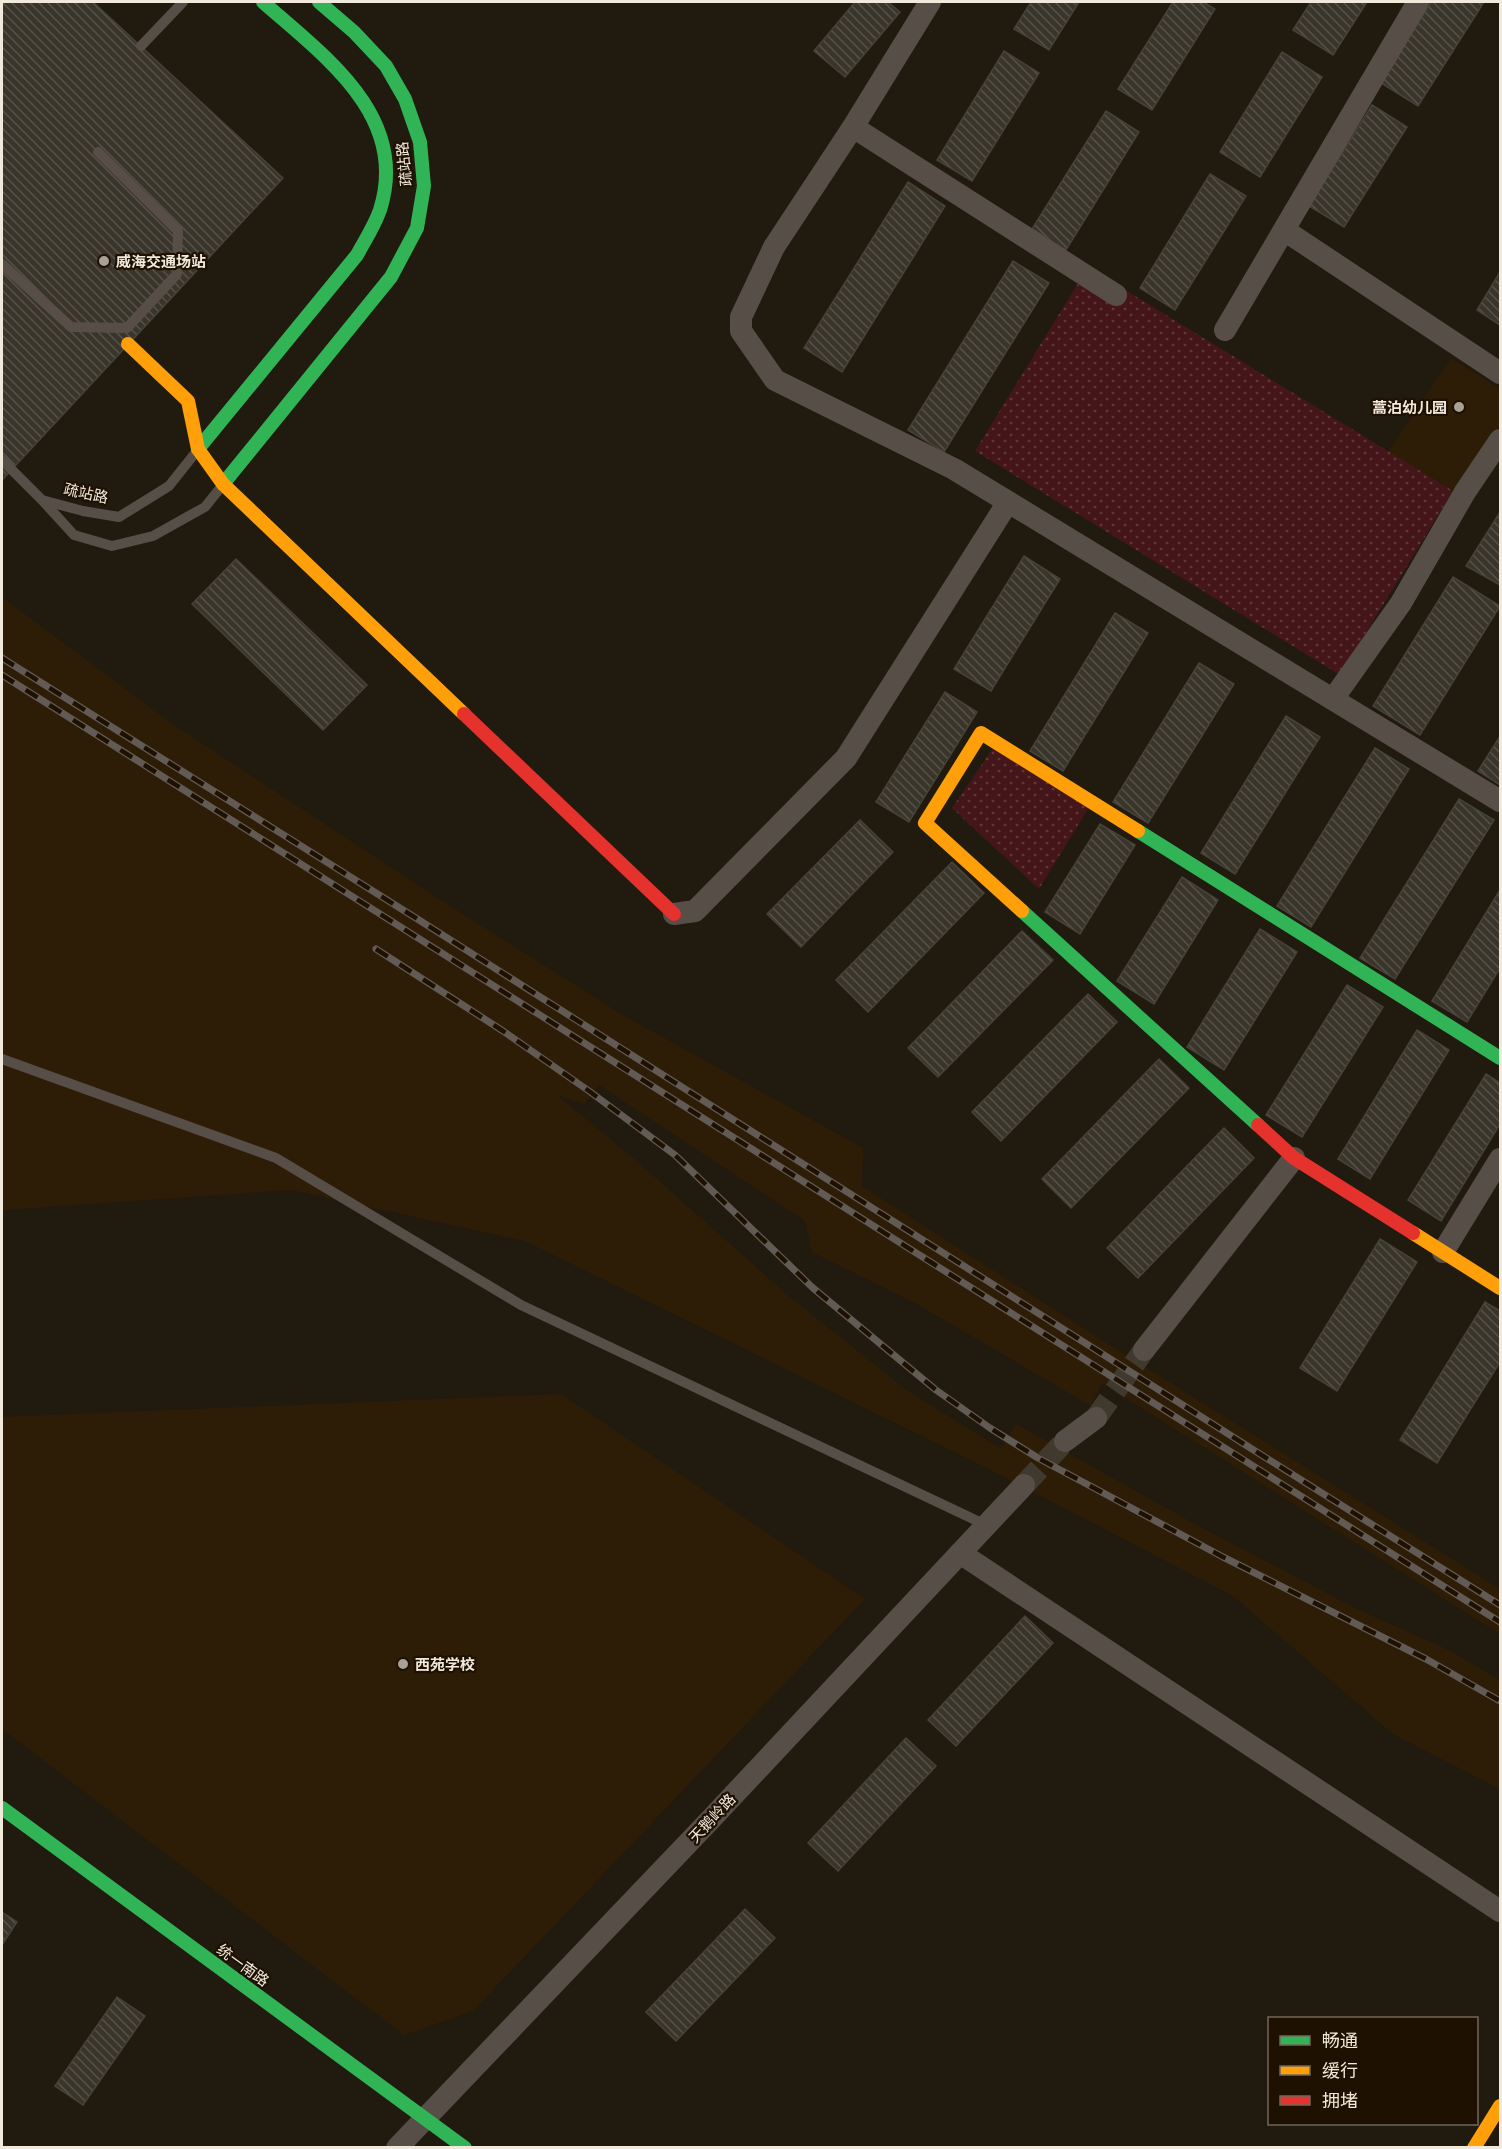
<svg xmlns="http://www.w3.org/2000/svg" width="1502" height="2149" font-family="'PT Sans','Noto Sans SC',sans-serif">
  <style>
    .built { fill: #2e1d06 }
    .park { fill: url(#park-dots) }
    .building { fill: url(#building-back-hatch); stroke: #454238; stroke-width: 1.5 }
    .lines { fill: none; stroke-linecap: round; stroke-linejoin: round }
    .street-tunnel { stroke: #40392e; stroke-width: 22; stroke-dasharray: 22 11; stroke-linecap: butt }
    .lane { stroke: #584e48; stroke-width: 10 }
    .street { stroke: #584e48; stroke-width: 22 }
    .fast { stroke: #30b455; stroke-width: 14 }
    .slow { stroke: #ff9f0a; stroke-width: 14 }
    .jam { stroke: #e5322d; stroke-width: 14 }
    .rail-casing { stroke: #625b55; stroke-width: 7 }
    .rail { stroke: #1e1101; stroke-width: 4.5; stroke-dasharray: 14; stroke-linecap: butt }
    .poi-dot { fill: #a9a195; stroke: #1e1101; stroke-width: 2 }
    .labels { text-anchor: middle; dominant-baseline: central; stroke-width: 4.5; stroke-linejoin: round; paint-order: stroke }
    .street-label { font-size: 15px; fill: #f2e9dd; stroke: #1e1101 }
    .poi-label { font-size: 15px; font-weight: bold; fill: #f2e9dd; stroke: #1e1101; text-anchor: start }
  </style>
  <defs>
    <pattern id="park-dots" width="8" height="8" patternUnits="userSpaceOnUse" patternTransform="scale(1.5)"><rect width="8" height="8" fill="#44161a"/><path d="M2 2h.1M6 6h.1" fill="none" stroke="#5f383b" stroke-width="1.8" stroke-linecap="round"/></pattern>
    <pattern id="building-back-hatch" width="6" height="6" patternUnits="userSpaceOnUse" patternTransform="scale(1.5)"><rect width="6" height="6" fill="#39352b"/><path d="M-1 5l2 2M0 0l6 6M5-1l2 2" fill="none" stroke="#565249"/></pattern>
  </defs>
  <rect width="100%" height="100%" fill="#211a0f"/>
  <!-- built -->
  <path class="built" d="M1451 358 1500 389V425L1453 491 1388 452Z
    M2 597 168 721 439 899 621 1014 863 1148 862 1186 1094 1335 1500 1589V1634L1102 1383 1091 1406 917 1304 812 1252 805 1221 599 1085 585 1104 557 1095 631 1156 790 1297 908 1391 1001 1449 1016 1424 1195 1524 1359 1610 1451 1651 1500 1681V1789L1393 1734 1233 1596 991 1470 525 1241 292 1190 2 1210Z
    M561 1394 865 1599 473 2011 404 2035 2 1729V1417Z"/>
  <!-- park -->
  <path class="park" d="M1088 267 1453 491 1340 675 975 451Z
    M993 748 1089 807 1039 889 952 808Z"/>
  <!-- building -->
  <path class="building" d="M2 2H93L283 178 2 480Z
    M855 2H888L900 12 845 77 814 51Z
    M1031 2H1079L1049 50 1014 29Z
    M1173 2H1203L1215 9 1152 110 1118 89Z
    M1311 2H1367L1333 55 1293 30Z
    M1431 2H1484L1418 106 1381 83Z
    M1004 51 1039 73 972 181 937 160Z
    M1282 52 1322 77 1260 177 1220 152Z
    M1372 105 1407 127 1344 227 1309 206Z
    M1106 111 1139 132 1066 250 1032 229Z
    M1210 174 1246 196 1175 310 1140 288Z
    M908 182 945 206 842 372 804 348Z
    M1013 261 1049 283 944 452 908 430Z
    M1500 272V325L1477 310Z
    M1500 512V585L1466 566Z
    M1024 556 1060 579 991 691 954 669Z
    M236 559 367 685 323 730 192 604Z
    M1453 577 1500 606 1420 735 1373 706Z
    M1115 613 1148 633 1063 771 1030 751Z
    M1199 663 1234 684 1148 823 1113 802Z
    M945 692 977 712 909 822 876 802Z
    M1286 716 1320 737 1235 874 1201 853Z
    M1500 736V785L1478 771Z
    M1375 748 1409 769 1311 927 1277 906Z
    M1459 799 1494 820 1395 979 1360 958Z
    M860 820 893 852 801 947 767 914Z
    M1100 824 1135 845 1080 934 1045 912Z
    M952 862 984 893 868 1012 836 980Z
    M1182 877 1218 900 1154 1004 1117 981Z
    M1500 890V968L1467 1022 1432 1001Z
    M1260 929 1297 952 1224 1070 1187 1047Z
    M1022 931 1053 960 938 1077 908 1048Z
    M1347 985 1383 1007 1302 1137 1266 1115Z
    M1088 994 1117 1022 1001 1141 972 1112Z
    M1417 1030 1449 1050 1370 1179 1338 1159Z
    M1159 1059 1189 1088 1071 1208 1042 1179Z
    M1486 1074 1500 1083V1124L1441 1221 1408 1200Z
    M1224 1128 1254 1158 1138 1278 1107 1248Z
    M1380 1239 1417 1262 1337 1391 1300 1368Z
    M1485 1302 1500 1311V1362L1437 1463 1400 1440Z
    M1025 1616 1053 1643 956 1746 928 1720Z
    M906 1738 936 1766 838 1871 808 1843Z
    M745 1909 775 1938 676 2041 646 2012Z
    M2 1912 17 1922 2 1945Z
    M117 1997 145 2016 83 2105 55 2086Z"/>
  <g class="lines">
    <!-- street-tunnel -->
    <path class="street-tunnel" d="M1096 1418 1144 1350
      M1024 1485 1065 1441"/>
    <!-- lane -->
    <path class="lane" d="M141 46 183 2
      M2 264 71 327 127 328 177 274 178 231 98 152
      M196 452 169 486 119 517 83 511 42 500 74 535 112 546 153 536 205 507 221 487
      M2 460 42 500
      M2 1059 276 1158 521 1305 986 1525"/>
    <!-- street -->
    <path class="street" d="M930 2 853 127 1116 295
      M853 127 774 247 741 317V331L775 380 954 469 1500 801
      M1284 230 1500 373
      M1225 330 1418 2
      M1333 699 1401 603 1465 492 1500 440
      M674 914 695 911 846 758 1008 502
      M1443 1252 1500 1159
      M1144 1350 1294 1158
      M1065 1441 1096 1418
      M960 1553 1500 1911
      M397 2148 712 1818 1024 1485"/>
    <!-- fast -->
    <path class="fast" d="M198 449 357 255C365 240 374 227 380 210 410 116 324 56 263 2
      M223 484 391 277 417 228 424 186 420 142 405 99 386 66 354 32 319 2
      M1138 831 1500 1058
      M1022 911 1258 1125
      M2 1808 465 2148"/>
    <!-- slow -->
    <path class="slow" d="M128 344 188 401 198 449 223 484 464 714
      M1022 911 925 823 981 733 1138 831
      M1413 1233 1500 1288
      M1474 2148 1500 2106"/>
    <!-- jam -->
    <path class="jam" d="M464 714 674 914
      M1258 1125 1294 1158 1413 1233"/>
    <defs>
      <path id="rail" d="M2 658 419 920 1252 1449 1500 1605
        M2 675 1500 1622
        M376 949 503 1031 589 1091 675 1155 813 1288 936 1390 990 1428 1038 1458 1223 1557 1426 1659 1500 1701"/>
    </defs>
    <!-- rail casing -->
    <use href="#rail" class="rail-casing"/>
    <!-- rail -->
    <use href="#rail" class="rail"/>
  </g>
  <!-- markers -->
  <g class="poi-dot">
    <circle cx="104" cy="261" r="6"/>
    <circle cx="1459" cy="407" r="6"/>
    <circle cx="403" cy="1664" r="6"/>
  </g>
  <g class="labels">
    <!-- street labels -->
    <g class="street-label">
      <text transform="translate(404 164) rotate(-96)">疏站路</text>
      <text transform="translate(86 493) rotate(12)">疏站路</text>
      <text transform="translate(712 1818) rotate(-47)">天鹅岭路</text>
      <text transform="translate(243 1965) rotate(36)">统一南路</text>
    </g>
    <!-- poi labels -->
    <g class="poi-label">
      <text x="116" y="261">威海交通场站</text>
      <text x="1447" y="407" text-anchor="end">蒿泊幼儿园</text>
      <text x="415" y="1664">西苑学校</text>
    </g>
  </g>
  <!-- border -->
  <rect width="1502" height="2149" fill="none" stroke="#f2e9dd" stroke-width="6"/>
  <!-- legend -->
  <rect x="1268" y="2017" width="210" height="108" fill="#1e1101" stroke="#736759" stroke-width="1.5"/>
  <rect x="1280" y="2036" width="30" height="9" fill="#30b455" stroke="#736759" stroke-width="1.5"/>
  <text x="1322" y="2047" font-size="18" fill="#f2e9dd">畅通</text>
  <rect x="1280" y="2066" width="30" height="9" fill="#ff9f0a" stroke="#736759" stroke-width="1.5"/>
  <text x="1322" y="2077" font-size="18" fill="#f2e9dd">缓行</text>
  <rect x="1280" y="2096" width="30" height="9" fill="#e5322d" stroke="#736759" stroke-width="1.5"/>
  <text x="1322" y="2107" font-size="18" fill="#f2e9dd">拥堵</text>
</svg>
